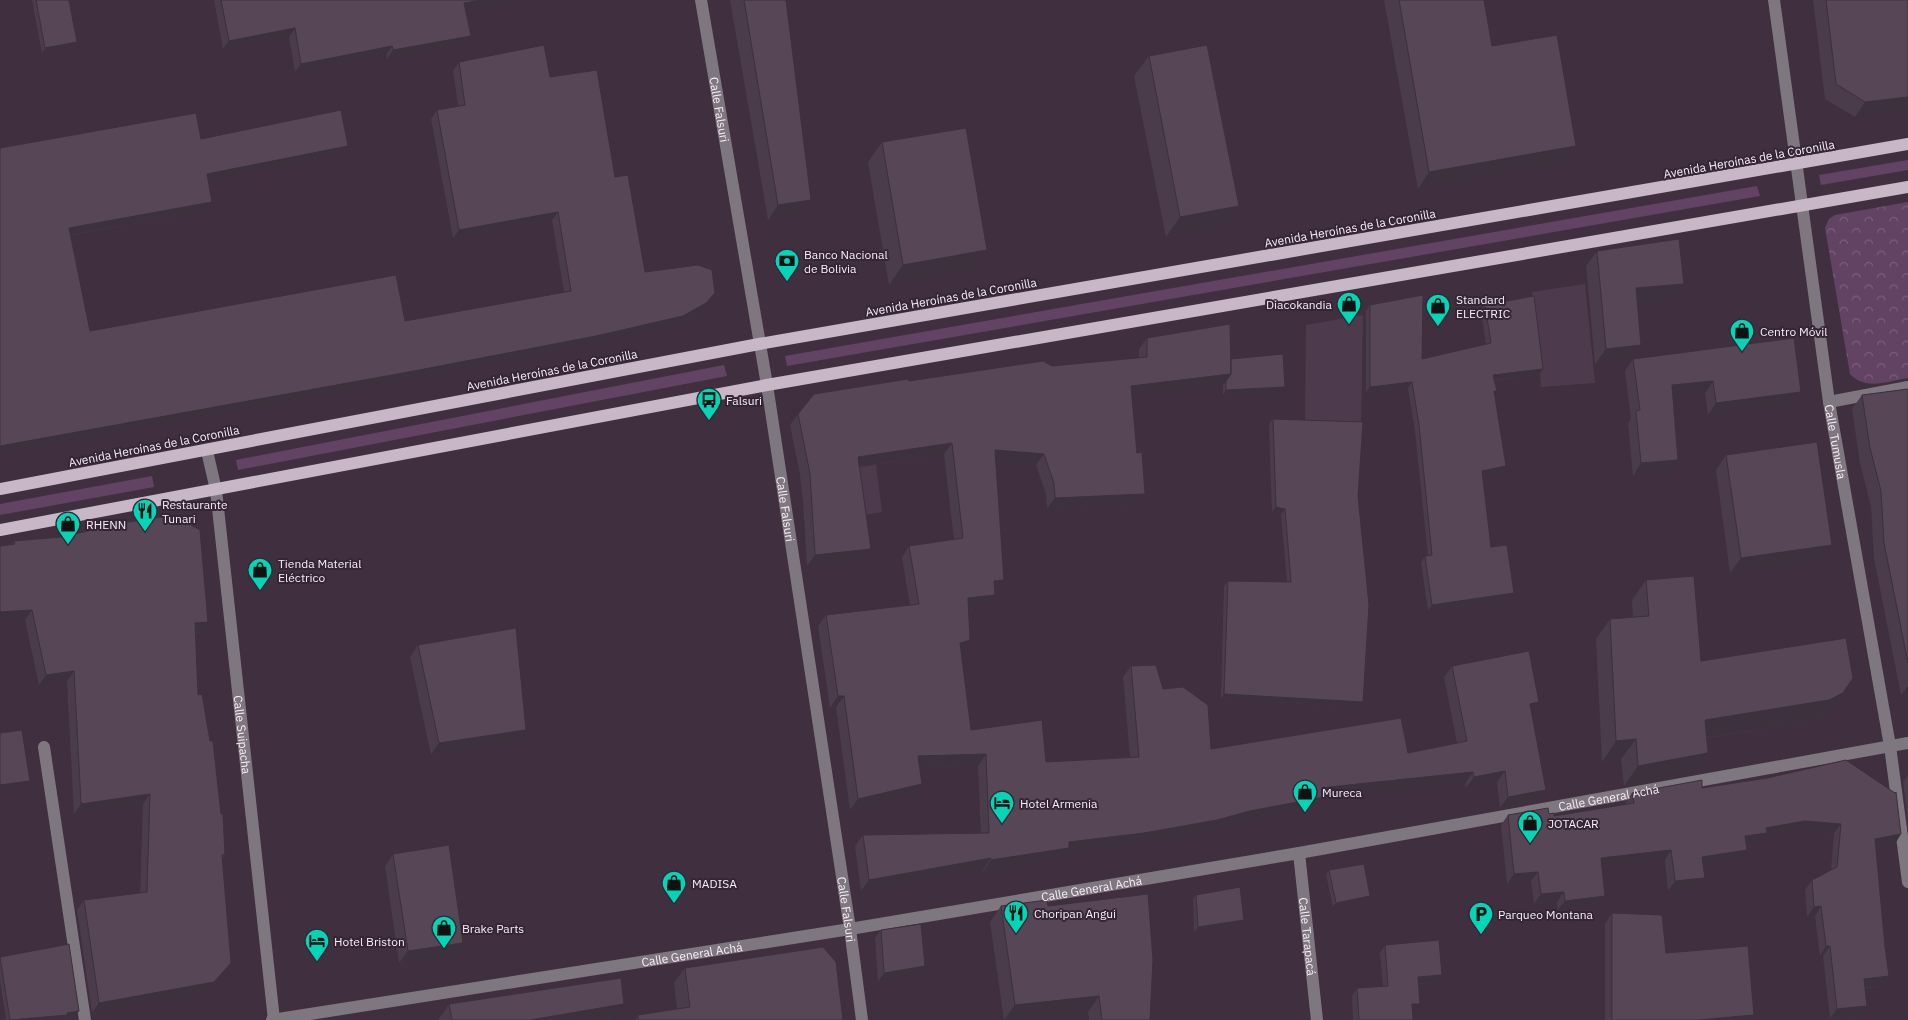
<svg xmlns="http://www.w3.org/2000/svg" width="1908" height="1020" font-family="'IBM Plex Sans',sans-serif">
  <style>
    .built { fill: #4e3a4d }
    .grass { fill: #634363 }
    .forest { fill: url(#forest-crowns) }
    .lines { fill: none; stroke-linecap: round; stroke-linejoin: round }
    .minor { stroke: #7f777f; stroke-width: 12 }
    .major { stroke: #c8b7c7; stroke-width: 12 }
    .wall { fill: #4a3c4a }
    .shaded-wall { fill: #3c313c }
    .building { fill: #564656; stroke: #3c313c }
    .labels { text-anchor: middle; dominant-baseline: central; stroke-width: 4; stroke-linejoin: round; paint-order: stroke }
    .street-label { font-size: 12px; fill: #f8edf7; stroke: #352635 }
    .poi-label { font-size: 12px; fill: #f8edf7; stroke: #352635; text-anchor: start }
  </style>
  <defs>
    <pattern id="forest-crowns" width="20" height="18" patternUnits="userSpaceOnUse" patternTransform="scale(1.25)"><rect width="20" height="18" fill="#634363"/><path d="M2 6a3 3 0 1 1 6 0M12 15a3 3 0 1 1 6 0" fill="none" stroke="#7a5e7a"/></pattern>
  </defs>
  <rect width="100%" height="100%" fill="#40303f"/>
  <!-- built -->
  <path class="built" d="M1585 284 1595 383 1541 387 1532 292Z
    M1363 315 1361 423 1305 422 1306 325Z
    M876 465 882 512 857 516 803 501 800 476Z"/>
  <!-- grass -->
  <path class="grass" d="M1908 160V170L1821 185 1819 175Z
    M1757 186 1760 196 787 366 785 356Z
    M724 365 727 376 238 470 236 460Z
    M152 476 154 487 0 515V504Z"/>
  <!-- forest -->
  <path class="forest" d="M1908 202V378C1889 381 1865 391 1850 374L1825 228 1829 219 1835 215Z"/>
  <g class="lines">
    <!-- minor -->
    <g class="minor">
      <path id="s1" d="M701 0 767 385 850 929 862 1020"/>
      <path id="s2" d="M1774 0 1829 402 1890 746 1908 882"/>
      <path d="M1829 402 1908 387"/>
      <path id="s3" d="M207 451 216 490 274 1020"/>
      <path d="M44 747 85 1020"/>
      <path id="s4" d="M1299 853 1317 1020"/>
      <path id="s5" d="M272 1020 850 929 1299 853 1908 743"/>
    </g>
    <!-- major -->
    <path class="major" d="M0 489 759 344 1908 144
      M0 530 767 385 1908 187"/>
  </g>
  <!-- wall -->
  <path class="wall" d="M32 0H69L77 42 74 47 42 53Z
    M214 0H522L466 10 465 44 387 59 386 55 295 72 289 37 223 49Z
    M730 0H786L800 215 768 220Z
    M1384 0H1484L1492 46 1576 146 1565 163 1418 189Z
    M1813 0H1908V111L1855 117 1825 99Z
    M1149 56 1239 206 1224 226 1166 237 1134 76Z
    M459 62 550 77 615 177 645 272 715 293 700 312 677 325 590 344 408 380 0 454V148L201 139 342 154 209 181 206 211 71 235 90 331 405 321 564 292 552 220 453 238 431 119 437 110 458 106 453 71Z
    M882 142 987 250 973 270 889 285 868 162Z
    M1597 251 1684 284 1673 300 1637 303 1631 360 1595 364 1586 266Z
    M1370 305 1422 359 1486 344 1481 310 1485 305 1540 374 1494 380V394L1506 466 1502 472 1482 476 1491 547 1514 593 1510 598 1428 611 1421 562 1425 556H1428L1415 431 1408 388 1366 392V311Z
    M1147 338 1231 359 1282 392 1223 395V385L1132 396 1137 505 1047 509 1046 494 1036 465 995 462 1004 580 996 591H995L987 606 968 609 970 640 961 651 971 730 1046 762 1130 757 1123 677 1131 666 1163 689 1211 749 1408 753 1457 743 1444 677 1452 666 1531 713 1546 790 1538 801 1500 808 1497 782 1466 788 1465 784 1340 796 1322 798 1316 808 1242 822 1209 832 1136 844 1065 853 1061 859 983 872V870L861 891 855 846 863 835 981 833 978 766 919 767 914 796 850 810 836 707 830 708 818 626 826 615 910 605 902 557 909 546 954 540 944 454 860 467 863 560 807 566 802 485 790 425 798 414 909 381 1139 358V349Z
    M1633 359 1801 392 1793 404 1708 415 1705 393 1673 396 1670 472 1633 476 1628 423 1631 419 1625 371Z
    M1908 389V694L1901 695 1874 558 1871 506 1860 463 1852 409 1862 395Z
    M1273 419 1358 496 1363 702 1359 707 1221 699 1224 586 1228 581 1287 582 1281 514 1272 512 1269 424Z
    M1726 455 1821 561 1730 573 1716 470Z
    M14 541 201 632 196 633 198 695 225 855 222 859 224 973 207 993 92 1013 77 910 84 900 140 893 143 804 74 814 67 681 39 685 25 620 0 622V546L12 544Z
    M1646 580 1701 661 1829 713 1815 720 1707 738 1708 753 1694 773 1624 786 1621 759 1602 762 1596 639 1610 619 1633 617 1632 600Z
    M418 645 518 742 431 755 410 657Z
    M1908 775V820L1903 782Z
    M1767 778 1895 844 1876 847 1885 947 1889 976 1882 986 1865 988 1860 1016 1830 1018 1823 956H1820L1815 916 1807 917 1805 890 1812 880 1831 870 1834 833 1799 830 1764 837 1760 843 1746 845 1740 859 1703 865 1698 887 1668 891 1665 860 1602 867 1605 896 1598 906 1558 910 1557 902 1534 904 1531 881 1507 884 1501 825 1508 815 1549 814 1554 816 1626 804V802L1632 793 1702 788Z
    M393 854 463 943 455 955 399 963 385 866Z
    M1329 870 1367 900 1333 907 1326 874Z
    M1196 895 1244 920 1241 924 1194 932 1193 899Z
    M1001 906H1048L1150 1020H1089L1088 1012 1012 1020H1004L990 922Z
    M1612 913 1666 953 1751 1020H1605V924Z
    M881 930 919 975 878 982 875 938Z
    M1385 945 1442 975 1437 982 1419 984 1415 1011H1413V1020H1353L1352 996 1357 988 1383 987 1380 953Z
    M0 957 79 1011 76 1015 67 1017 65 1020H6L0 981Z
    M685 968 843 1020H635L638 1015 677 1009 674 983Z
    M449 1004 614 1019 606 1020H439V1019Z"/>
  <!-- shaded-wall -->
  <path class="shaded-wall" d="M483 0H522L458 12 464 3Z
    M295 28 289 37 223 49 229 41Z
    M471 36 465 44 387 59 393 50Z
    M77 42 74 47 42 53 45 48Z
    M392 46 386 55 295 72 301 64Z
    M1908 97V111L1855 117 1865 102Z
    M348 146 342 154 201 183 207 174Z
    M1576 146 1565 163 1418 189 1429 172Z
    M811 200 800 215 768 220 778 205Z
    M212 202 206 211 63 236 69 228Z
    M1239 206 1224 226 1166 237 1180 217Z
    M558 212 552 220 453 238 459 230Z
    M987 250 973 270 889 285 903 265Z
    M1684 284 1673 300 1625 304 1636 288Z
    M715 293 700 312 677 325 590 344 408 380 0 454V446Z
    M1641 345 1631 360 1595 364 1606 349Z
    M1543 369 1540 374 1489 380 1493 375Z
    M1231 374 1223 385 1123 397 1131 386Z
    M1713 381 1705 393 1664 397 1672 385Z
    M1412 382 1408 388 1366 392 1370 387Z
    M1285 387 1282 392 1223 395 1226 390Z
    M1801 392 1793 404 1708 415 1716 403Z
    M952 443 944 454 850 468 858 457Z
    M995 450 1044 454 1036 465 987 462Z
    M1678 460 1670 472 1633 476 1641 463Z
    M1506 466 1502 472 1478 477 1482 471Z
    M1145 494 1137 505 1047 509 1055 498Z
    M1276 507 1285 509 1281 514 1272 512Z
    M1832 545 1821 561 1730 573 1741 558Z
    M871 549 863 560 807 566 815 555Z
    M1004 580 996 591 986 592 994 581Z
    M1514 593 1510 598 1428 611 1432 605Z
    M995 595 987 606 960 610 968 598Z
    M32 610 25 620 0 622V612Z
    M208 622 201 632 188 633 195 623Z
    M970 640 962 651 952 654 960 643Z
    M74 671 67 681 39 685 46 675Z
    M1908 686V694L1901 695Z
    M1843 693 1829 713 1815 720 1691 740 1705 720Z
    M1224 694 1363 702 1359 707 1221 699Z
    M838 696H844L836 707 830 708Z
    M1539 702 1531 714 1530 704Z
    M526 730 518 742 431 755 439 743Z
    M1636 739 1621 759 1602 762 1616 741Z
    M1708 753 1694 773 1624 786 1638 766Z
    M986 754 978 766 910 767 918 756Z
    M1505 771 1497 782 1466 788 1474 777Z
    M1473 772 1465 784 1340 796 1322 798 1316 808 1242 822 1209 832 1136 844 1065 853 1061 859 983 872 991 860 1069 842 1322 788 1348 785Z
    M30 781 27 785 0 789V785Z
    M922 784 914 796 850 810 858 799Z
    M1546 790 1538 801 1500 808 1508 797Z
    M150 794 143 804 74 814 81 804Z
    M1805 821 1841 824 1834 833 1799 830 1764 837 1760 843 1738 846 1745 836 1766 828Z
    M1901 834 1895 844 1868 848 1875 839Z
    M1671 850 1665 860 1594 868 1601 858Z
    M1747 850 1740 859 1696 866 1702 857Z
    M991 858 983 870 861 891 869 880Z
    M1538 872 1531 881 1507 884 1514 874Z
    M1705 878 1698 887 1668 891 1675 881Z
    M1564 892 1557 902 1534 904 1541 894Z
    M1370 896 1367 900 1333 907 1336 903Z
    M1605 896 1598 906 1558 910 1565 901Z
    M1821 906 1815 916 1807 917 1814 907Z
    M1244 920 1241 924 1194 932 1198 927Z
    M463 943 455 955 399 963 408 951Z
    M1826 946H1830L1823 956H1820Z
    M231 963 224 973 207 993 92 1013 99 1003Z
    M925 966 919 975 878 982 884 973Z
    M1442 975 1437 982 1413 984 1418 977Z
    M1889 976 1882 986 1858 988 1864 979Z
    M1099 996 1088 1012 1012 1020H1004L1015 1005Z
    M624 1004 614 1019 606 1020H530Z
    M1412 1004H1420L1415 1011H1407Z
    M1867 1006 1860 1016 1830 1018 1837 1009Z
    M79 1011 76 1015 67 1017 65 1020H10Z
    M1754 1015 1751 1020H1698Z"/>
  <!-- building -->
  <path class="building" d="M36 0H69L77 42 45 48Z
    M221 0H483L464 3 471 36 393 50 392 46 301 64 295 28 229 41Z
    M744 0H786L811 200 778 205Z
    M1399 0H1484L1492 46 1557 35 1576 146 1429 172Z
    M1826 0H1908V97L1865 102 1836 84Z
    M544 45 550 77 597 70 615 177 628 175 645 272 698 265 712 270 715 293 706 303 683 316 596 336 414 371 0 446V148L196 113 201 139 341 110 348 146 207 174 212 202 69 228 90 331 396 275 405 321 571 291 558 212 459 230 437 110 465 105 459 62Z
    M1207 45 1239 206 1180 217 1149 56Z
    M966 128 987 250 903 265 882 142Z
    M1679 239 1684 284 1636 288 1641 345 1606 349 1597 251Z
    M1423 295 1422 359 1491 343 1485 305 1534 296 1543 369 1493 375 1497 391H1494L1506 466 1482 471 1491 547 1507 545 1514 593 1432 605 1425 556 1432 555 1419 425 1412 382 1370 387V305Z
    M1230 324 1231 374 1131 386 1137 453 1142 452 1145 494 1055 498 1054 483 1044 454 995 450 1004 580 994 581 995 595 968 598 970 640 960 643 971 730 1042 720 1046 762 1139 757 1131 666 1156 665 1163 689 1183 687 1208 705 1211 749 1401 718 1408 753 1467 741 1452 666 1529 651 1539 702 1530 704 1546 790 1508 797 1505 771 1474 777 1473 772 1348 785 1322 788 1324 797 1250 811 1217 820 1144 833 1069 842V848L991 860V858L869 880 863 835 989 833 986 754 918 756 922 784 858 799 844 696H838L826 615 919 604 909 546 963 538 952 443 858 457 871 549 815 555 810 474 798 414 814 394 908 379 909 381 1043 361 1052 366 1147 357V338Z
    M1794 338 1801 392 1716 403 1713 381 1672 385 1678 460 1641 463 1636 411 1640 410 1633 359Z
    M1283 354 1285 387 1226 390V381L1231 374V359Z
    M1908 389V663L1884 543 1881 491 1870 448 1862 395Z
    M1273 419 1363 422 1358 496 1369 605 1363 702 1224 694 1228 581 1291 582 1285 509 1276 507Z
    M1817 442 1832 545 1741 558 1726 455Z
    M174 515 200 530 208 622 195 623 198 695 202 694 210 741H213L221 814H223L225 855H222L231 963 214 982 99 1003 84 900 147 892 150 794 81 804 74 671 46 675 32 610 0 612V546L15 544 14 541 62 537 122 523Z
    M1694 576 1701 661 1846 638 1853 678 1843 693 1829 700 1705 720 1708 753 1638 766 1636 739 1616 741 1610 619 1649 616 1646 580Z
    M516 628 526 730 439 743 418 645Z
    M22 730 30 781 0 785V733Z
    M1846 760 1895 793 1896 792 1901 834 1875 839 1885 947 1889 976 1864 979 1867 1006 1837 1009 1830 946H1826L1821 906 1814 907 1812 880 1837 867 1841 824 1805 821 1766 828 1767 833 1745 836 1747 850 1702 857 1705 878 1675 881 1671 850 1601 858 1605 896 1565 901 1564 892 1541 894 1538 872 1514 874 1508 815 1548 808 1549 814 1554 813V816L1634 803 1632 793 1702 780V788L1767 778Z
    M449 845 463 943 408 951 393 854Z
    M1364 864 1370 896 1336 903 1329 870Z
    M1240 887 1244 920 1198 927 1196 895Z
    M1148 894 1153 960 1150 1020H1102L1099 996 1015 1005 1001 906 1047 900 1048 906Z
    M1612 913 1662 915 1666 953 1748 946 1754 1015 1698 1020H1612Z
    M921 924 925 966 884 973 881 930Z
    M1439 940 1442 975 1418 977 1420 1004H1412L1413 1020H1359L1357 988 1388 986 1385 945Z
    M69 944 79 1011 67 1013 68 1015 10 1020 0 957Z
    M823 947 836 962 843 1020H639L638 1015 690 1007 685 968Z
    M621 978 624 1004 530 1020H452L449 1004Z"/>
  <!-- icons -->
  <defs>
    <symbol id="bank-pin" viewBox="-11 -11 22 30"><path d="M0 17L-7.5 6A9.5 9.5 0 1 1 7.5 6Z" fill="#03d5b6" stroke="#352635"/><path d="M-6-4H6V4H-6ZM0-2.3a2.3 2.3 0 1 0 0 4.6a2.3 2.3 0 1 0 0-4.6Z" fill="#111"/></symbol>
    <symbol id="shop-pin" viewBox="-11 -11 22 30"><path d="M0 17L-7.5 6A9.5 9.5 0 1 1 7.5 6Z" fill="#03d5b6" stroke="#352635"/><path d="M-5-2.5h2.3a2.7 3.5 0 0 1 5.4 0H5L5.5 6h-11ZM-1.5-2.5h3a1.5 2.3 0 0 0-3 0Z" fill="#111"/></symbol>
    <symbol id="bus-pin" viewBox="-11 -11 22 30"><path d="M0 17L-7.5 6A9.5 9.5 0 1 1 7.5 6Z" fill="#03d5b6" stroke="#352635"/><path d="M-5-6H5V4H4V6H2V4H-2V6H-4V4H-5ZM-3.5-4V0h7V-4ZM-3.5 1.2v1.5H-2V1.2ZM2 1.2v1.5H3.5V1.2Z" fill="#111"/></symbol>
    <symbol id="restaurant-pin" viewBox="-11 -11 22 30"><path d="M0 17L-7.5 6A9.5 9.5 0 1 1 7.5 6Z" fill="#03d5b6" stroke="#352635"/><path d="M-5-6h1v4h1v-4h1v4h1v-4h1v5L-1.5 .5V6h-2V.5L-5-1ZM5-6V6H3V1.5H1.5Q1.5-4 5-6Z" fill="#111"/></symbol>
    <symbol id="hotel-pin" viewBox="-11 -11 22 30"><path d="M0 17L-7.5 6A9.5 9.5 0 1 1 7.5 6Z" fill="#03d5b6" stroke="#352635"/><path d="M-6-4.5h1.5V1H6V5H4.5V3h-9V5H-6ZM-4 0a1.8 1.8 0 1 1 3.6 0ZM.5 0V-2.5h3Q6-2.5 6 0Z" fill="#111"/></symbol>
    <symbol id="parking-pin" viewBox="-11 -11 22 30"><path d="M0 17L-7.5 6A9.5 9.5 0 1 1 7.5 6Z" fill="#03d5b6" stroke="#352635"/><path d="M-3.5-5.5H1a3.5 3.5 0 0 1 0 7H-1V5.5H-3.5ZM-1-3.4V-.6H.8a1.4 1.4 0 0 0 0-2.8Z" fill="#111"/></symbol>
  </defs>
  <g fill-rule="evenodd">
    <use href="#bank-pin" x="773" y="247" width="28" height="38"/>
    <use href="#shop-pin" x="1335" y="290" width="28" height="38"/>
    <use href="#shop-pin" x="1424" y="292" width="28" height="38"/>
    <use href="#shop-pin" x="1728" y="317" width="28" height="38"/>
    <use href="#bus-pin" x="695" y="386" width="28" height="38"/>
    <use href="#restaurant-pin" x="131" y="497" width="28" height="38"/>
    <use href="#shop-pin" x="54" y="510" width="28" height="38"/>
    <use href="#shop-pin" x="246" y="556" width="28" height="38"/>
    <use href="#shop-pin" x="1291" y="778" width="28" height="38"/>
    <use href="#hotel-pin" x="988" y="789" width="28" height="38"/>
    <use href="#shop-pin" x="1516" y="809" width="28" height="38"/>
    <use href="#shop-pin" x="660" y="869" width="28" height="38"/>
    <use href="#restaurant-pin" x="1002" y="899" width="28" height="38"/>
    <use href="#parking-pin" x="1467" y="900" width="28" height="38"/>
    <use href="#shop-pin" x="430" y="914" width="28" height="38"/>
    <use href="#hotel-pin" x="303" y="927" width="28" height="38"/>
  </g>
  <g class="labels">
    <!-- street labels -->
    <g class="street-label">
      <text stroke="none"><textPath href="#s1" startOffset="111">Calle Falsuri</textPath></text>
      <text transform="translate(1749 159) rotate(-10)">Avenida Heroínas de la Coronilla</text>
      <text transform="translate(1350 228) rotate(-10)">Avenida Heroínas de la Coronilla</text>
      <text transform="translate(951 297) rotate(-10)">Avenida Heroínas de la Coronilla</text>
      <text transform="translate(552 370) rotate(-11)">Avenida Heroínas de la Coronilla</text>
      <text stroke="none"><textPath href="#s2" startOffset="446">Calle Tumusla</textPath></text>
      <text transform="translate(154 446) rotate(-11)">Avenida Heroínas de la Coronilla</text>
      <text stroke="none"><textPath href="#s1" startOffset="516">Calle Falsuri</textPath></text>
      <text stroke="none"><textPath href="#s3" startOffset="286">Calle Suipacha</textPath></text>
      <text stroke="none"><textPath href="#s5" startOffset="1355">Calle General Achá</textPath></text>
      <text stroke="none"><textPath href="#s5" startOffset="830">Calle General Achá</textPath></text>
      <text stroke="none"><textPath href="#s1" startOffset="921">Calle Falsuri</textPath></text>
      <text stroke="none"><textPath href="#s4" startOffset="84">Calle Tarapacá</textPath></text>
      <text stroke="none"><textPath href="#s5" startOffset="425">Calle General Achá</textPath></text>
    </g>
    <!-- poi labels -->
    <g class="poi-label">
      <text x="804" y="254">Banco Nacional<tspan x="804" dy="14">de Bolivia</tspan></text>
      <text x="1456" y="299">Standard<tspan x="1456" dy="14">ELECTRIC</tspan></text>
      <text x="1332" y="304" text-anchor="end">Diacokandia</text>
      <text x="1760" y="331">Centro Móvil</text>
      <text x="726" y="400">Falsuri</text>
      <text x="162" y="504">Restaurante<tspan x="162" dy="14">Tunari</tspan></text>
      <text x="86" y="524">RHENN</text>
      <text x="278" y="563">Tienda Material<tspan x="278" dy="14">Eléctrico</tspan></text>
      <text x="1322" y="792">Mureca</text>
      <text x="1020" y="803">Hotel Armenia</text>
      <text x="1548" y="823">JOTACAR</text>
      <text x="692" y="883">MADISA</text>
      <text x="1034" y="913">Choripan Angui</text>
      <text x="1498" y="914">Parqueo Montana</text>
      <text x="462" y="928">Brake Parts</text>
      <text x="334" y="941">Hotel Briston</text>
    </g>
  </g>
</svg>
